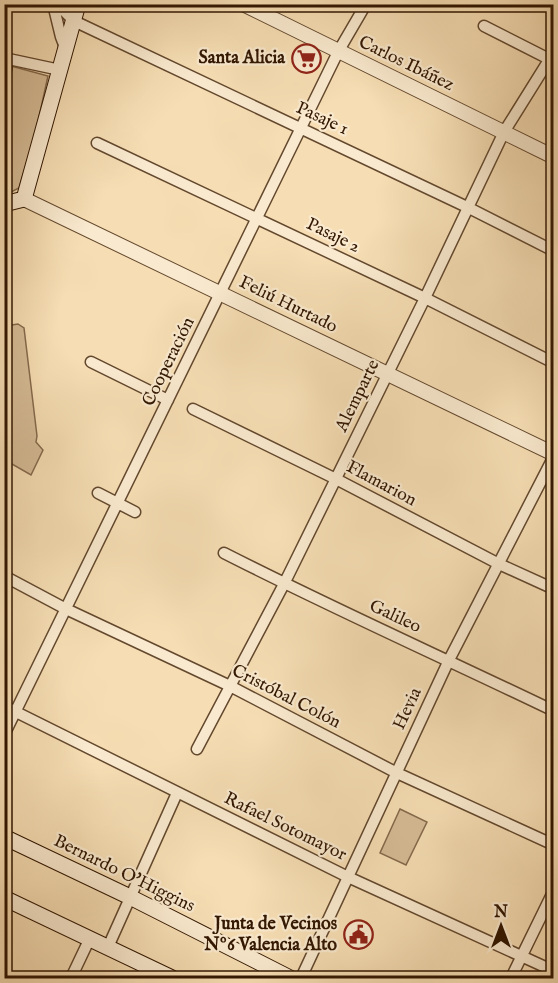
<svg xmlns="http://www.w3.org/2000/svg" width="558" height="983" font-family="'IM FELL English',serif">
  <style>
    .grass { fill: #d5bb95; stroke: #84694c; stroke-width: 1.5 }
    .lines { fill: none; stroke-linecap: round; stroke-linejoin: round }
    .minor-casing { stroke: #63482e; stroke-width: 13 }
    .tertiary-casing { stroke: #63482e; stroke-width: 16 }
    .secondary-casing { stroke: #321702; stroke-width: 17 }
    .minor { stroke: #f9e9ce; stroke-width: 10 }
    .tertiary { stroke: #f9e9ce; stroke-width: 14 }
    .secondary { stroke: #f9e9ce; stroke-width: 15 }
    .labels { text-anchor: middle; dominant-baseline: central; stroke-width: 4.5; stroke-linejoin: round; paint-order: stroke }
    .poi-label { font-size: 18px; font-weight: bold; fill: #321702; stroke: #f9e9ce; text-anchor: end }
    .street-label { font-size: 18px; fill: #321702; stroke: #f9e9ce }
  </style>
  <rect width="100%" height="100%" fill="#f6ddb3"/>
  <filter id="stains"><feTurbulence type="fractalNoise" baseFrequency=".00333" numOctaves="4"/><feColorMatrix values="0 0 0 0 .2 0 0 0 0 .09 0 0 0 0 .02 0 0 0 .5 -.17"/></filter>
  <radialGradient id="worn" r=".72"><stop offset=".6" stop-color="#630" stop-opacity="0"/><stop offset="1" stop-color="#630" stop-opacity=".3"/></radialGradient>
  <!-- grass -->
  <path class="grass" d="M11 66 48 76 35 135 19 188 5 195V99Z
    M18 324 24 328 37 436 36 442 43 450 31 475 5 460V326Z
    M400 809 427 822 406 865 380 853Z"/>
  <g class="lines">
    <defs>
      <path id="minor" d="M53 4 61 37 66 50
        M57 4 74 21 467 207 554 251
        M484 26 549 59
        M4 58 60 70
        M4 81 8 59
        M97 143 425 298 554 363
        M91 362 168 400
        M193 409 336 479 499 564 554 589
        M98 493 135 512
        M224 553C332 608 444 658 554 711
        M4 576 66 609 230 686 397 773 554 845
        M4 706 348 877 554 971
        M4 735 338 52 366 4
        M197 749 284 584 425 298 504 132 554 52
        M108 947 177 793
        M71 978 90 938
        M301 978 449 660 554 456
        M511 978 554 890"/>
      <path id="tertiary" d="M243 4 554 157
        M24 199 554 454"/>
      <path id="secondary" d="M4 204 24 199 78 4
        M4 837 130 897 290 978
        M4 898 172 978"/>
    </defs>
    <!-- minor casing -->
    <use href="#minor" class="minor-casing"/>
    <!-- tertiary casing -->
    <use href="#tertiary" class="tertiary-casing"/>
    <!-- secondary casing -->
    <use href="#secondary" class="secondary-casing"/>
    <!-- minor -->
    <use href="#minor" class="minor"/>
    <!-- tertiary -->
    <use href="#tertiary" class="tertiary"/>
    <!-- secondary -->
    <use href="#secondary" class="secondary"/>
  </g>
  <!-- icons -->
  <defs>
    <symbol id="supermarket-ring" viewBox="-11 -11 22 22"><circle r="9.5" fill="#f9e9ce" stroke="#8f2418" stroke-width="1.5"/><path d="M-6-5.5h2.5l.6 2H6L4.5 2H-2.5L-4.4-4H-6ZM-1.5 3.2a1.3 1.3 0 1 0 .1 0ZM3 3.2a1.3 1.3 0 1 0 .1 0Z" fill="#8f2418"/></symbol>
    <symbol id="civic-ring" viewBox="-11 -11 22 22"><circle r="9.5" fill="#f9e9ce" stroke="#8f2418" stroke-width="1.5"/><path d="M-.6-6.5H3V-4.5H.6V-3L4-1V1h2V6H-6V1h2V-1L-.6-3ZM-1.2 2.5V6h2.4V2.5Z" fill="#8f2418"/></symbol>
  </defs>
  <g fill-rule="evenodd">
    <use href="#supermarket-ring" x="290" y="42" width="33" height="33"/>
    <use href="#civic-ring" x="342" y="918" width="33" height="33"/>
  </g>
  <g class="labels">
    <!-- poi labels -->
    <g class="poi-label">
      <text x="285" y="58">Santa Alicia</text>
      <text x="337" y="924">Junta de Vecinos<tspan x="337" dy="21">Nº6 Valencia Alto</tspan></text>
    </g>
    <!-- street labels -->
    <g class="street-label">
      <text transform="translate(406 64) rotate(26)">Carlos Ibáñez</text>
      <text transform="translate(322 119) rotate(25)">Pasaje 1</text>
      <text transform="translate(333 236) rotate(26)">Pasaje 2</text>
      <text transform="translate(288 305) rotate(26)">Feliú Hurtado</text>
      <text transform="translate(169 362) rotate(-64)">Cooperación</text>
      <text transform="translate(358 396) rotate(-64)">Alemparte</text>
      <text transform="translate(381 484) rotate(28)">Flamarion</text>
      <text transform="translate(395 617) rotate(25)">Galileo</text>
      <text transform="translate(286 697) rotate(27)">Cristóbal Colón</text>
      <text transform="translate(408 709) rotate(-65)">Hevia</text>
      <text transform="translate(285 827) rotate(26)">Rafael Sotomayor</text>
      <text transform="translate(124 874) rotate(26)">Bernardo O'Higgins</text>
    </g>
  </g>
  <!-- margin -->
  <rect width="558" height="983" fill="none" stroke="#f6ddb3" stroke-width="24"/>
  <rect x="6" y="6" width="546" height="971" fill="none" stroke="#321702" stroke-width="3"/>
  <rect x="12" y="12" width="534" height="959" fill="none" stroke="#321702" stroke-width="1.5"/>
  <!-- north arrow -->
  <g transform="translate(501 926)" stroke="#f9e9ce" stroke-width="4.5" paint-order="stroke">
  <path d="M0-4.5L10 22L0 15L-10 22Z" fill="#321702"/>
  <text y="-9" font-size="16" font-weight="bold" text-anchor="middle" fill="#321702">N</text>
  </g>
  <rect width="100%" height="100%" filter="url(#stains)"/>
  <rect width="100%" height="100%" fill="url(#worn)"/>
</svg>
